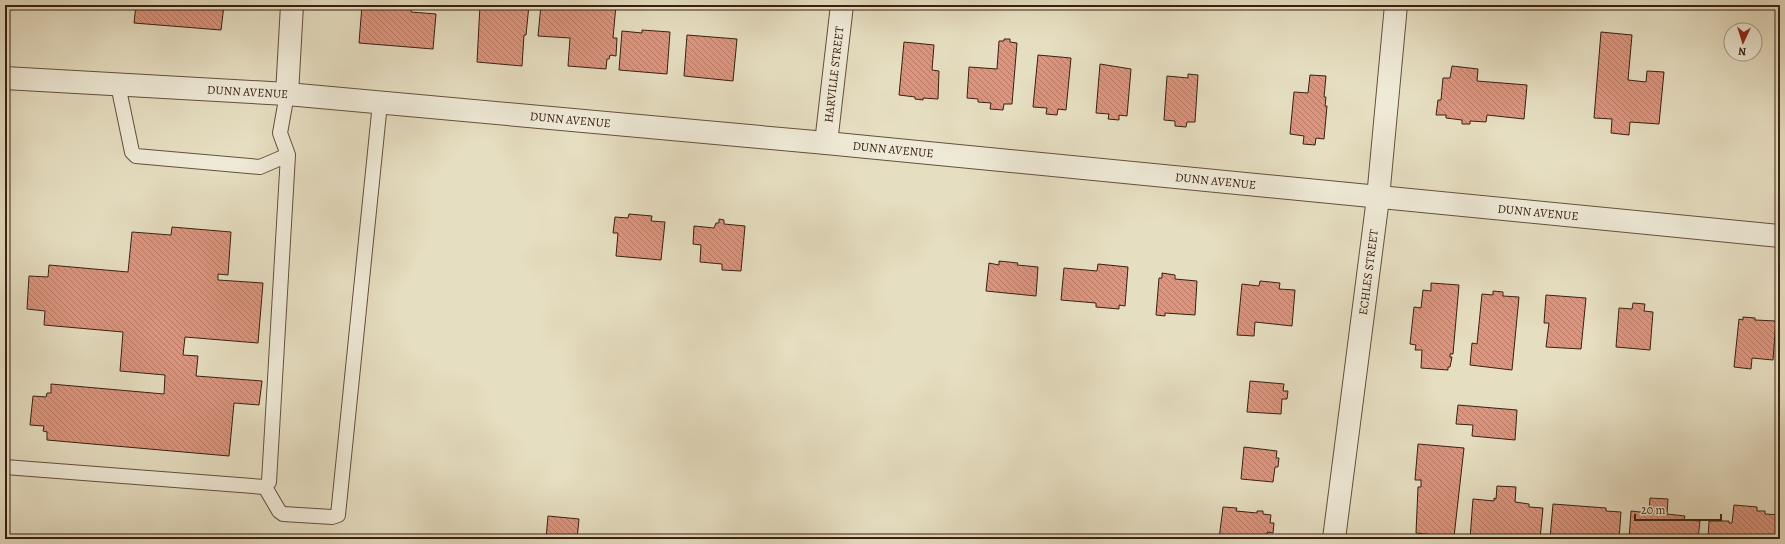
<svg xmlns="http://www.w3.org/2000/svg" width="1785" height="544" font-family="Alegreya,serif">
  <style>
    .building { fill: url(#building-back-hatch); stroke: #382010 }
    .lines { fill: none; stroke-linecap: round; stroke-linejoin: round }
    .service-casing { stroke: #64503c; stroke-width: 16 }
    .minor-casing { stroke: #64503c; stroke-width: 24 }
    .service { stroke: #efead7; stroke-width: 14 }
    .minor { stroke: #efead7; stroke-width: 22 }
    .labels { text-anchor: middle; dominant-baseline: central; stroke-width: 4; stroke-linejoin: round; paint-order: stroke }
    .street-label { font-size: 12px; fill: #382010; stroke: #efead7 }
  </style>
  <defs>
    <pattern id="building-back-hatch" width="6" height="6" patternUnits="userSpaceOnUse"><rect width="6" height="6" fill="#dd957e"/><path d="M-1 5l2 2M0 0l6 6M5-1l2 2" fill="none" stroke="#b47966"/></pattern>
  </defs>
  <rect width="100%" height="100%" fill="#e6dec1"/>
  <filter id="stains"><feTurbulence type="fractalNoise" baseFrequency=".005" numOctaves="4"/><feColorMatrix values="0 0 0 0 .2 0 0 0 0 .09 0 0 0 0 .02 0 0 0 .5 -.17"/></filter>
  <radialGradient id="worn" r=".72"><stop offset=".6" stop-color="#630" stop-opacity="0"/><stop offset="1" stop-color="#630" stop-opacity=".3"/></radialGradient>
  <!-- building -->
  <path class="building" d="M136 5H224L221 30 134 23Z
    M362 5 411 7V12L436 14 433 49 359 43Z
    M480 5H529L526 35H524L522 66 477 62Z
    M541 5H616L613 38H617L616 56 610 55 609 59H607L606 69 568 66 570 38 538 36Z
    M642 30 670 32 667 74 619 70 622 31 642 33Z
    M1601 32 1632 35 1628 80 1646 82 1647 71 1664 72 1659 124 1630 122 1629 135 1611 133 1612 119 1594 118Z
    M687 35 737 39 733 81 684 76Z
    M1004 39H1010V42L1017 43 1012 104H1004L1003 110 990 109 991 103 978 102V99L967 98 969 67 997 69 999 41H1004Z
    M904 42 934 45 932 70 939 71 938 99 923 98V100L915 99V97L899 95Z
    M1038 55 1071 58 1066 110 1058 109 1057 115 1046 114 1047 108 1033 107Z
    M1100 64 1131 69 1127 116 1119 115V120L1108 119 1109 114 1096 113Z
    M1452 66 1478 69 1477 81 1527 85 1524 119 1487 115 1486 122 1470 121V124H1462V120L1446 118V115H1436L1438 100H1441L1443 78H1450Z
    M1188 74 1198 75 1195 122H1187L1186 127 1175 126V121L1164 120 1167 76 1188 78Z
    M1310 75 1326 76 1324 97H1326L1325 106H1327L1324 139 1316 138 1315 145 1303 144 1304 136 1290 134 1294 92 1308 93Z
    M629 214 652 216 651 221 665 222 661 260 616 256 618 233H613L615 217 628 218Z
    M719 219 724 220V224L745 226 741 271 722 270V264L700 262 701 245 693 244 694 226 714 228 716 223H719Z
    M172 227 231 232 228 275 218 274V280L263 283 258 343 185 337 183 355 198 356 196 376 262 381 259 405 234 403 229 456 47 440V432L43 431 44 426 30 425 33 396 46 397 47 393H51V384L164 394 165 375 120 371 123 332 44 325 45 311 27 309 29 276 48 277 49 265 128 272 132 232 171 235Z
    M999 261 1018 263 1017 265 1038 267 1036 296 986 291 989 263 999 265Z
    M1098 264 1128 267 1125 306 1119 305V309L1096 307V303L1061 300 1064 268 1097 271Z
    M1162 273 1175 275V279L1197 281 1195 315 1165 313V316L1156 315 1159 278H1162Z
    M1260 281 1280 283 1279 289 1295 290 1292 326 1255 322 1254 336 1237 335 1242 284 1259 286Z
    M1431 283 1459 285 1453 354H1450V357H1452L1450 367H1448V370L1421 368 1422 350H1415L1416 345 1410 344 1414 307 1421 308 1423 290 1431 291Z
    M1493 291 1503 292V296L1519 297 1512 370 1470 365 1472 343 1477 344 1482 294 1493 295Z
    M1546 295 1586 298 1581 349 1546 347 1549 323H1544Z
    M1633 303 1645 304 1644 311 1653 312 1650 350 1616 347 1619 308 1632 309Z
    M1743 317 1755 318V320L1776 321 1773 360 1752 358 1751 369 1734 367 1739 319 1743 320Z
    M1250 381 1284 384 1283 391H1288L1287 399H1282L1281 414 1247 412Z
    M1458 405 1517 410 1515 440 1472 436 1473 425 1456 424Z
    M1418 444 1464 448 1454 537 1416 533 1418 487H1421V480H1415Z
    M1244 447 1277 451 1276 458H1279L1278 467H1275L1273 482 1241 479Z
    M1497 486 1516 487 1515 502 1529 504V507L1543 508 1540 539H1470L1473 499 1494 501V498L1496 499Z
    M1650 498 1668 499 1667 514 1685 516 1684 520 1700 521 1698 539H1629L1631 511 1649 513Z
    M1553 504 1606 508V511L1621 512 1619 539H1550Z
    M1734 505 1757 507V511H1765V514L1779 515 1777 539H1708L1709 521H1729V523H1732Z
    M1223 507 1237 508 1236 511 1257 513V511H1263V514L1271 515 1270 523H1274L1273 533 1267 532 1268 539H1219Z
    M548 516 579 519 577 539H546Z"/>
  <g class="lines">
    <defs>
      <path id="service" d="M118 85 132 152 136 156 260 167 288 155
        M5 467 265 487 269 482 288 155 280 133 287 94
        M265 487 279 511 283 514 332 517 338 515 380 103"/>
      <g id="minor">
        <path id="s1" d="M5 78 287 94 826 143 1780 236"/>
        <path d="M287 94 292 5"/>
        <path id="s2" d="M826 143 842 5"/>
        <path id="s3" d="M1334 539 1378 198 1396 5"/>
      </g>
    </defs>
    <!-- service casing -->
    <use href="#service" class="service-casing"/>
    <!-- minor casing -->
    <use href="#minor" class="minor-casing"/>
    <!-- service -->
    <use href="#service" class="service"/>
    <!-- minor -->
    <use href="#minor" class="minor"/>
  </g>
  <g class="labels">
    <!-- street labels -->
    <g class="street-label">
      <text stroke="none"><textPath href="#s2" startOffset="69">HARVILLE STREET</textPath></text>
      <text stroke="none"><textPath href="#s1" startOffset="243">DUNN AVENUE</textPath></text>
      <text stroke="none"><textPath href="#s1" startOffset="567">DUNN AVENUE</textPath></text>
      <text stroke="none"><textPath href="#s1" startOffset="891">DUNN AVENUE</textPath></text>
      <text stroke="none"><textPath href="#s1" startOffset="1215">DUNN AVENUE</textPath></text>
      <text stroke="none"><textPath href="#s1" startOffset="1539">DUNN AVENUE</textPath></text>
      <text stroke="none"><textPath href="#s3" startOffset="269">ECHLES STREET</textPath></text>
    </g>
  </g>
  <!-- margin -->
  <rect width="1785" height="544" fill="none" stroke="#e6dec1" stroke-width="20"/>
  <rect x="6" y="6" width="1773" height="532" fill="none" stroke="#382010" stroke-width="2"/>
  <rect x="10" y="10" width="1765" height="524" fill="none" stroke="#382010"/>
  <!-- north arrow -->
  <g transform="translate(1743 42) rotate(184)"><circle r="19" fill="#efead7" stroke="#a69987"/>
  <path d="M0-3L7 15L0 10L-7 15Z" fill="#8f2418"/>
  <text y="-6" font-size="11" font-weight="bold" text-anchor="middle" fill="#382010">N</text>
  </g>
  <!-- scale -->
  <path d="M1635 514v6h86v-6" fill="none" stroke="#382010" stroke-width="2"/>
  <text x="1641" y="514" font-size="12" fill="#382010" stroke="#efead7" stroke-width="3" paint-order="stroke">20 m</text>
  <rect width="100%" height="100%" filter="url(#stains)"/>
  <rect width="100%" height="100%" fill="url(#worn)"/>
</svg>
